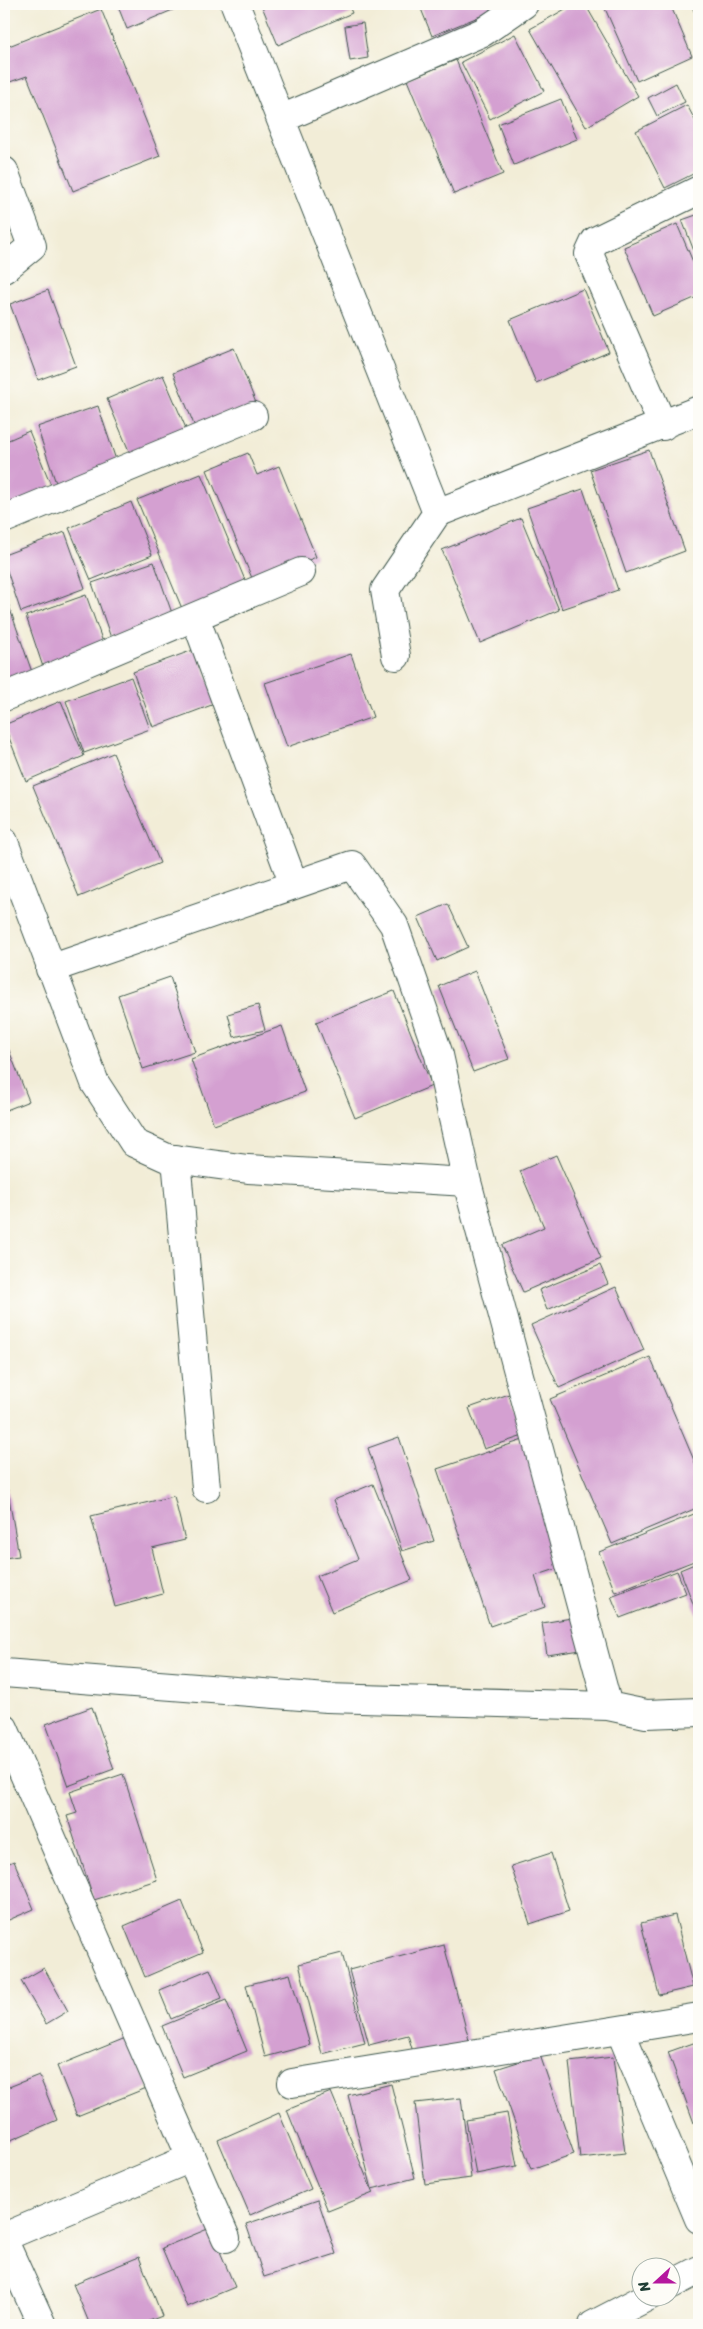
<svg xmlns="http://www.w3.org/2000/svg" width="703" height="2329" font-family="Sriracha,sans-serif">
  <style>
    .building { fill: #d4a0d1 }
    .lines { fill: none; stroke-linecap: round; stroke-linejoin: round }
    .street-casing { stroke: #3f574c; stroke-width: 30 }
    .street { stroke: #fff; stroke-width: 28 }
  </style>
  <rect width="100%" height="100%" fill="#fdfcf7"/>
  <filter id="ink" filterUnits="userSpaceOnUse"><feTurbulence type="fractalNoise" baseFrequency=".02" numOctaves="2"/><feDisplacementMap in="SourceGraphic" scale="10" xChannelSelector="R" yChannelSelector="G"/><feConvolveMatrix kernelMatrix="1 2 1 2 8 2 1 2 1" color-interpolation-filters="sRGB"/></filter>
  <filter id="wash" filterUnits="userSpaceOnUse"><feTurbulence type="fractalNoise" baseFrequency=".0096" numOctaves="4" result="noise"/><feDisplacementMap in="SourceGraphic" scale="20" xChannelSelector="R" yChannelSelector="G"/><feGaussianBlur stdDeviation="1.12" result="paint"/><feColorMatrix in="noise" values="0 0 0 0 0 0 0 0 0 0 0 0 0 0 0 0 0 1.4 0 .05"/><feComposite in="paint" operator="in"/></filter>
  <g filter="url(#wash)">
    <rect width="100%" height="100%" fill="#f2edd7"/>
    <g id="blocks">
      <!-- building -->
      <path class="building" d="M117 4H187L127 29Z
        M261 4H348L352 13 278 45Z
        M419 4H498L500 8 432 36Z
        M574 4H585L638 96 586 127 530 29Z
        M603 4H670L692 56 637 81Z
        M691 4H699V22Z
        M101 9 160 156 73 191 27 76 4 84V48Z
        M363 23 368 58 350 61 345 26Z
        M515 34 544 91 490 119 461 62Z
        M456 60 503 174 454 194 407 80Z
        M676 83 685 102 657 116 648 98Z
        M561 99 577 139 514 165 498 124Z
        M687 105 699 128V171L665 188 636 131Z
        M699 214V264L682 220Z
        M677 224 699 276V296L653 316 624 247Z
        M583 289 609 352 536 383 510 320Z
        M48 290 76 366 38 380 10 304Z
        M234 348 258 408 197 432 173 373Z
        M163 375 188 433 132 458 107 399Z
        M98 406 118 466 57 486 37 427Z
        M29 431 53 490 4 510V442Z
        M649 450 685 551 626 573 590 470Z
        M248 453 257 475 279 466 316 557 254 583 207 470Z
        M201 474 247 585 183 611 137 500Z
        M583 489 618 590 562 609 527 508Z
        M131 502 152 555 91 580 69 528Z
        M521 518 559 610 480 643 442 550Z
        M65 532 85 588 21 612 4 562V555Z
        M154 562 173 616 111 638 92 583Z
        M4 592 33 675 4 685Z
        M86 595 104 645 43 667 26 616Z
        M196 649 217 703 153 727 133 672Z
        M351 654 373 717 287 747 265 683Z
        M131 677 150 729 84 753 66 701Z
        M61 701 84 756 26 781 4 725Z
        M113 753 160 863 79 897 33 786Z
        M448 904 468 947 437 961 418 917Z
        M475 971 509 1059 473 1072 439 986Z
        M170 977 195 1052 143 1069 118 995Z
        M394 991 432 1086 355 1118 316 1022Z
        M258 1005 265 1030 234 1037 228 1014Z
        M282 1026 305 1092 214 1125 191 1059Z
        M8 1048 29 1101 4 1111V1050Z
        M556 1155 601 1258 523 1292 502 1245 544 1227 520 1171Z
        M600 1265 608 1284 547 1310 539 1290Z
        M616 1287 644 1350 559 1388 531 1325Z
        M650 1357 699 1472V1507L612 1544 550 1399Z
        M509 1394 523 1436 484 1449 469 1408Z
        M399 1437 434 1541 402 1551 368 1448Z
        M523 1440 565 1566 535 1576 545 1607 490 1626 437 1469Z
        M4 1469 19 1556 4 1558Z
        M373 1484 412 1580 332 1612 317 1576 358 1559 334 1500Z
        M174 1496 185 1540 152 1548 163 1594 115 1607 91 1516Z
        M699 1512V1559L615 1592 599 1552Z
        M699 1562V1619L680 1570Z
        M677 1571 686 1593 620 1618 611 1596Z
        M583 1616 588 1649 547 1655 542 1623Z
        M92 1707 114 1769 68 1786 46 1724Z
        M123 1774 157 1880 94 1900 67 1816 77 1813 70 1792Z
        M551 1853 569 1911 530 1924 511 1866Z
        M14 1861 34 1909 4 1922V1865Z
        M182 1901 203 1952 145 1977 124 1926Z
        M675 1915 693 1987 659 1995 641 1923Z
        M444 1945 470 2044 415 2059 408 2035 369 2045 349 1970Z
        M342 1953 365 2043 322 2054 299 1964Z
        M44 1968 68 2011 46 2024 21 1981Z
        M210 1969 222 1998 171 2019 159 1990Z
        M290 1974 310 2045 265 2057 246 1985Z
        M226 2000 247 2051 183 2077 162 2026Z
        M128 2037 149 2087 77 2116 57 2066Z
        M699 2041V2120L694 2123 668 2052Z
        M540 2055 574 2154 531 2169 496 2069Z
        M613 2057 625 2153 580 2158 569 2062Z
        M39 2075 57 2120 4 2143V2089Z
        M391 2084 415 2178 372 2189 348 2095Z
        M331 2092 373 2193 328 2211 287 2110Z
        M461 2098 471 2178 425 2184 415 2103Z
        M279 2113 311 2189 250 2215 218 2140Z
        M507 2113 517 2166 476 2174 466 2120Z
        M318 2200 336 2254 264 2277 246 2224Z
        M210 2228 235 2287 187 2307 162 2248Z
        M139 2257 162 2316 139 2325H90L73 2284Z"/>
    </g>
  </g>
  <g filter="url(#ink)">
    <use href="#blocks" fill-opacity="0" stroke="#3f574c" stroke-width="1"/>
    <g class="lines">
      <defs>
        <path id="street" d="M235 4 437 513 699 410
          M281 119 483 32 524 4
          M4 171 32 246 4 269
          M663 426 589 254 595 241 699 190
          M4 519 253 416
          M195 617 294 885
          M396 656 385 590 437 513
          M4 697 301 572
          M4 842 95 1083 134 1143 167 1158 248 1169 467 1182 608 1706
          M50 969 352 865 394 925 439 1055 467 1182
          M176 1159 206 1488
          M4 1673 327 1698 608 1706 646 1714 699 1712
          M4 1728 226 2238
          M620 2030 699 2219
          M292 2083 699 2017
          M4 2237 191 2158
          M4 2241 42 2325
          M670 2285 699 2270
          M593 2325 649 2296"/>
      </defs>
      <!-- street casing -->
      <use href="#street" class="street-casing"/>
      <!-- street -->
      <use href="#street" class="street"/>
    </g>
  </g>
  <!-- margin -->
  <rect width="703" height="2329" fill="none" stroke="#fdfcf7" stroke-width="20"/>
  <!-- north arrow -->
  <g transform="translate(656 2282) rotate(249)"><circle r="24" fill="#fdfcf7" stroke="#a4b0a9"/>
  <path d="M0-4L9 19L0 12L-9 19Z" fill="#b5179e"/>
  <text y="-8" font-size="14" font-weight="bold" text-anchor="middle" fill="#1f3d34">N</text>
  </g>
</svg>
